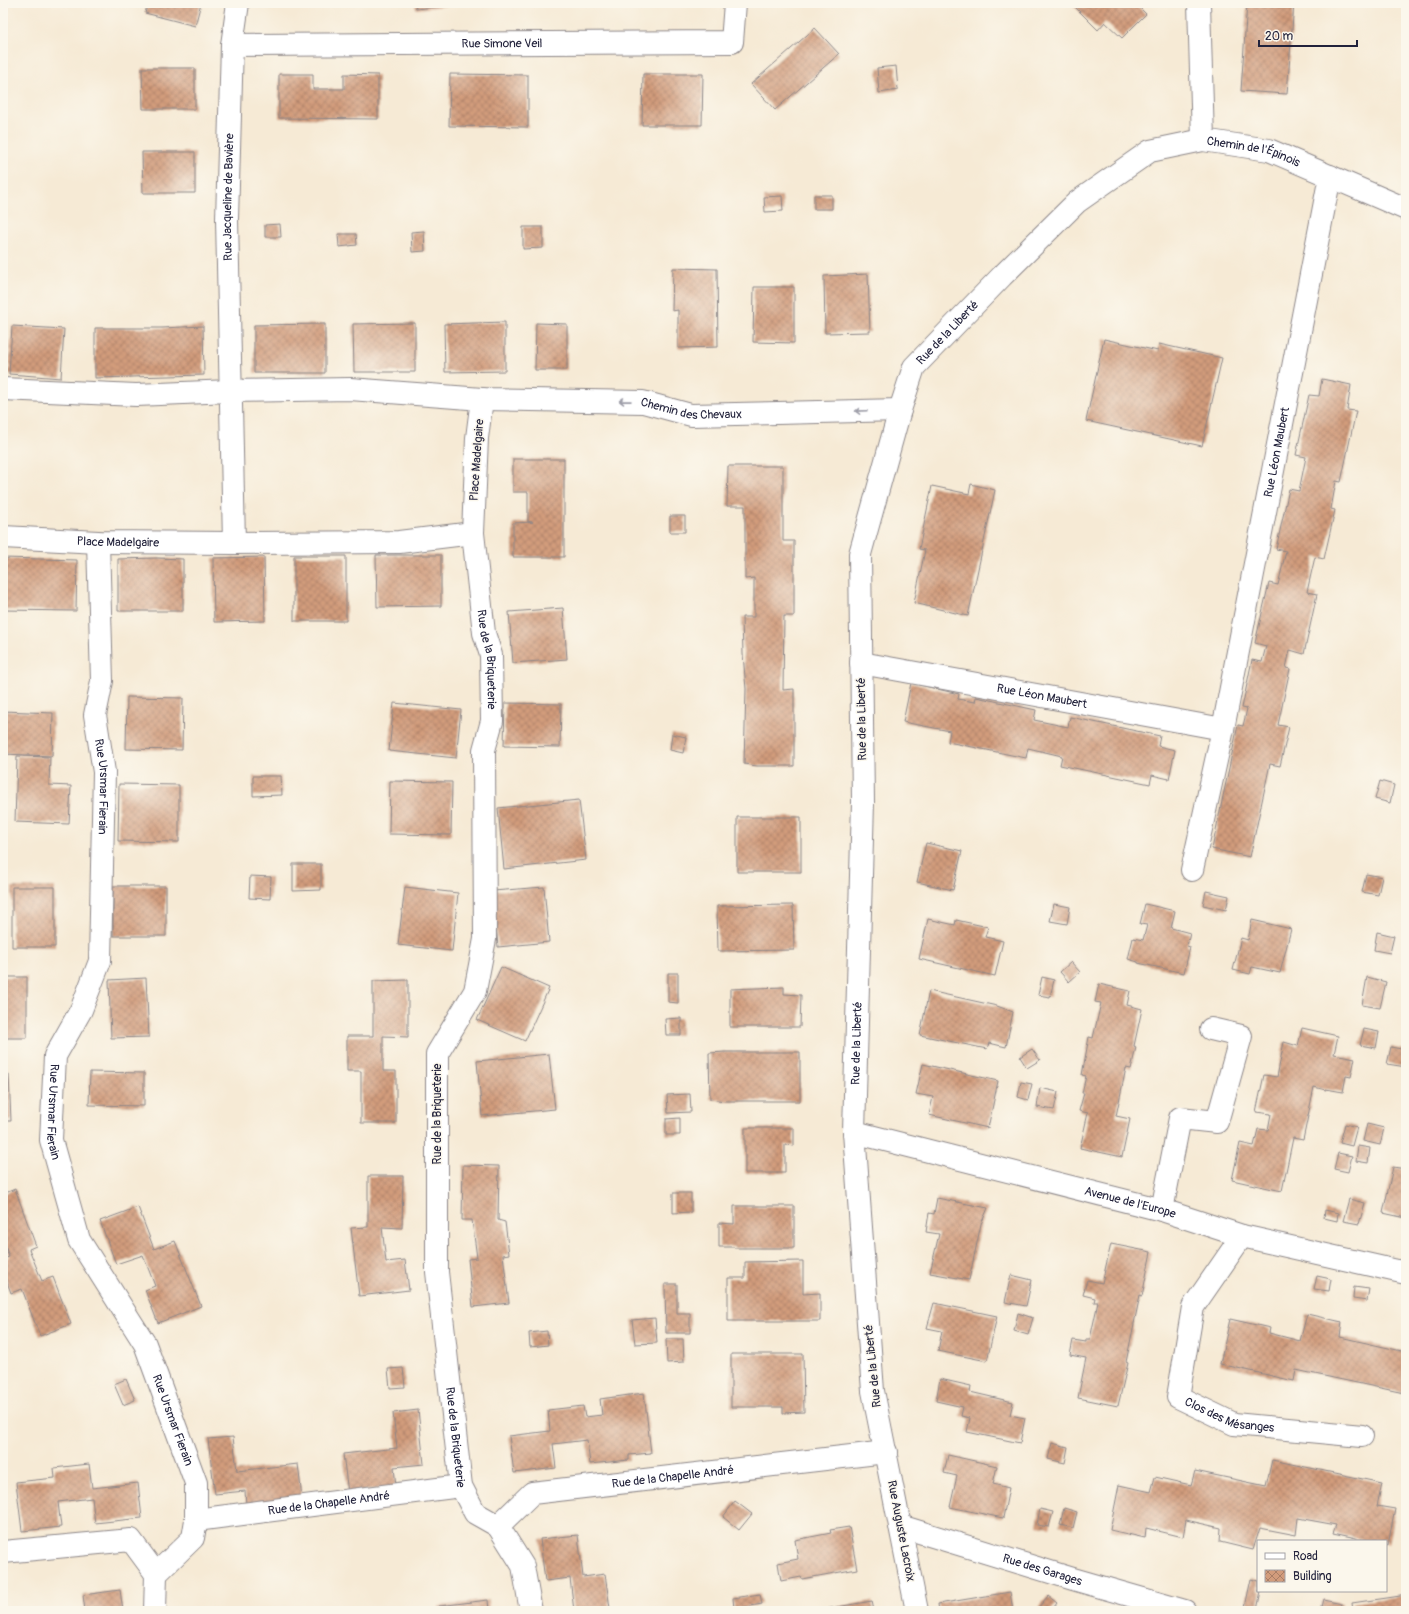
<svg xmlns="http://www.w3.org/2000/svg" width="1409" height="1614" font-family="Pangolin,sans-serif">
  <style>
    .building { fill: url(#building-cross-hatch) }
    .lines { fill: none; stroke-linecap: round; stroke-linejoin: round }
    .street-casing { stroke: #8c8688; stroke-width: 24 }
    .street { stroke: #fff; stroke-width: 22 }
    .oneway { stroke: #9c9ca7 }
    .labels { text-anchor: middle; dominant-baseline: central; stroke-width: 3; stroke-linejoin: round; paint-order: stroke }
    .street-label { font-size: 12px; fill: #22223b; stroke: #fbf7ec }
  </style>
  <defs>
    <pattern id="building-cross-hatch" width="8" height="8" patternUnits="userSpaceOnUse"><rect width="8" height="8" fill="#d29c7c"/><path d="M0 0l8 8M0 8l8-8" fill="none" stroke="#aa7f67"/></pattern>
  </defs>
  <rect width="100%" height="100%" fill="#fbf7ec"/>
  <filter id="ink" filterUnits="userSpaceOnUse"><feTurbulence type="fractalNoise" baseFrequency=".025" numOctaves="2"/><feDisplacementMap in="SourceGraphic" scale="8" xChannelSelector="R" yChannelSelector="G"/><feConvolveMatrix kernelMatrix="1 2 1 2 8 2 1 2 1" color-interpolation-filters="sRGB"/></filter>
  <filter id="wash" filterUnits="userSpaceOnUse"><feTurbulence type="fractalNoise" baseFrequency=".012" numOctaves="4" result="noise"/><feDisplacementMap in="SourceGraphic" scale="16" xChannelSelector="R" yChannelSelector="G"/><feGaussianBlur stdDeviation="0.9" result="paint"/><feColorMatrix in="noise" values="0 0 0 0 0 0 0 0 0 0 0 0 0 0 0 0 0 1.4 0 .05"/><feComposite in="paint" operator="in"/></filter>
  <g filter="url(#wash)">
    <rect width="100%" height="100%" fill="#f6ead5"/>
    <g id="blocks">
      <!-- building -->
      <path class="building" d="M148 3H201L195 26 145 13Z
        M415 3H463L464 4 416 9Z
        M1071 3H1135L1146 14 1122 38 1105 22 1098 30Z
        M1247 3H1294L1287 94 1241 91Z
        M815 28 839 54 775 110 751 84Z
        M896 66 898 90 879 93 877 68Z
        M142 68H195V109H143Z
        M279 74H313V89H344V74L378 75V119L279 118Z
        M450 74 528 75V127L449 126Z
        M643 74H703L702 125H642Z
        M142 152H195V193H143Z
        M814 195H832V209H814Z
        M782 196 783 211 765 212 764 197Z
        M280 224 281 237H265V225Z
        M523 227H543V248L523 249Z
        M424 231 425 251 412 252 411 232Z
        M338 234H356L357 245 339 247Z
        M673 268 717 269 718 347 678 348V310L672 311Z
        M868 274 870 332 825 333 824 276Z
        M754 287H794V343L753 342Z
        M505 322V371L445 372 444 324Z
        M415 323V372H354L353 324Z
        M536 323 567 324V370H535Z
        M325 324V373H254V325Z
        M12 326 64 329 61 378 9 374Z
        M203 326 204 375 95 378V328H162Z
        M1104 339 1158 351 1159 344 1222 358 1202 446 1086 421Z
        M1322 379 1351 385 1347 410 1356 411 1341 482 1336 481 1331 509 1335 510 1324 559 1315 557 1311 574 1307 592 1317 594 1304 654 1290 650 1286 668 1290 669 1278 725 1289 727 1280 766 1270 764 1250 857 1212 849 1238 725 1243 726 1247 709 1242 708 1252 660 1262 662 1266 646 1255 643 1269 583 1278 585 1286 551 1276 549 1289 489 1299 491 1306 457 1296 455 1309 395 1319 396Z
        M513 459H564V557H513V523L533 522H528V492H513Z
        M728 466H783V541H794V616H784L783 690 794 689V766H757L744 764 746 689 743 654 742 617H754V578L745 579V506H727Z
        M971 484 995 490 968 616 914 603 925 550 919 549 932 486 969 494Z
        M670 516H685V532H670Z
        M376 555H441V606L377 607Z
        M294 556H346V621H294Z
        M264 557 265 621 214 622 213 558Z
        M3 558 77 560 76 611 3 610Z
        M157 558 183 559V611H118V559Z
        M563 608 567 659 513 663 509 612Z
        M911 683 959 694 958 699 975 702 976 697 1036 710 1034 720 1068 727 1070 717 1160 736 1158 746 1175 750 1169 779 1152 775 1150 784 1060 765 1062 756 1028 748 1026 758 948 742 950 731 903 722Z
        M127 697 183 698 182 750 126 749Z
        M394 703 461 710 456 758 389 751Z
        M505 703 561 704 560 747 504 746Z
        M3 711 53 713 52 756 3 754Z
        M672 734 686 737 683 753 670 750Z
        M17 756 50 757 49 785 71 786 69 824 15 822Z
        M253 776H281L282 795 253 796Z
        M390 781 452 782 451 835 389 834Z
        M1380 781 1394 785 1390 803 1375 799Z
        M119 784 179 785V842L118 841Z
        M579 800 586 860 504 869 498 808Z
        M737 817H801V872H737Z
        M926 843 962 851 953 890 917 882Z
        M293 864H321V890L293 891Z
        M1366 874 1382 877 1378 895 1362 892Z
        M250 876 271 877 270 899 249 898Z
        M113 886H166V936H113Z
        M12 887H55V947H12Z
        M405 887 458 893 452 951 398 945Z
        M544 887 549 942 498 947 493 891Z
        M1206 891 1229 896 1226 910 1203 905Z
        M1054 904 1070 907 1067 924 1050 921Z
        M1145 904 1175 911 1171 928 1190 933 1187 946 1190 947 1184 973 1138 963V962L1128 959 1133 938 1143 940 1147 925 1140 924Z
        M793 905 794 950 718 951 717 906Z
        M928 919 955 925 956 920 988 927 985 937 1003 941 995 976 919 959Z
        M1252 920 1291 929 1280 973 1252 967 1250 974 1233 970 1241 938 1248 940Z
        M1377 932 1394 936 1390 953 1374 950Z
        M1071 962 1080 972 1069 982 1060 972Z
        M501 967 549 988 525 1041 477 1020Z
        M668 973H678V1003L668 1002Z
        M3 977H27V1038H3Z
        M1042 977 1054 980 1050 997 1038 995Z
        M1367 977 1386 982 1380 1008 1362 1005Z
        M146 978 149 1037 111 1038 109 980Z
        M408 980V1037L383 1036V1071H396V1123H361V1071H347V1036H373V981Z
        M1099 984 1130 991 1127 1005 1142 1009 1134 1046 1136 1047 1131 1069 1126 1068 1116 1116 1130 1119 1122 1157 1080 1148 1088 1113 1079 1111 1084 1093H1082L1086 1076 1082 1075 1089 1037 1093 1038 1101 1003 1095 1002Z
        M784 987V994L801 995 800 1027H730V989Z
        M929 991 997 1006 1013 1012 1006 1047 989 1043 987 1049 920 1035Z
        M681 1018V1035H666L665 1019Z
        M1302 1028 1338 1036 1334 1054 1355 1058 1351 1077 1346 1076 1343 1092 1326 1089V1090L1314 1087 1303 1140 1293 1138 1282 1191 1232 1180 1240 1143 1254 1146 1258 1129 1268 1130 1271 1114 1256 1112 1264 1075 1277 1077 1284 1042 1298 1046Z
        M1364 1029 1379 1032 1376 1048 1360 1045Z
        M1391 1047 1406 1050V1067L1387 1064Z
        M1032 1049 1040 1060 1027 1068 1020 1057Z
        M725 1052H800V1101H725L710 1099 709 1053Z
        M549 1054 555 1109 482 1116 477 1061Z
        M923 1064 998 1081 988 1128 929 1115 933 1097 916 1094Z
        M90 1072 144 1073V1106L89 1105Z
        M3 1074H9L11 1121H3Z
        M1021 1082 1032 1084 1028 1100 1018 1097Z
        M1040 1088 1058 1092 1054 1110 1037 1107Z
        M690 1094 691 1112 668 1113 667 1095Z
        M680 1118V1135H666V1119Z
        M1345 1124 1357 1127 1352 1146 1340 1143Z
        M1367 1124 1384 1128 1380 1145 1363 1141Z
        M745 1128H794V1146L785 1145V1173H745Z
        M1358 1146 1370 1148 1368 1163 1356 1161Z
        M1338 1153 1352 1156 1348 1172 1334 1169Z
        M463 1165 499 1166 498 1220 505 1222 509 1254 503 1255 509 1303 473 1307 468 1259 477 1258 472 1220H462Z
        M1393 1167 1406 1169V1218L1383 1213Z
        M368 1176H403L402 1228 382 1227 386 1262 405 1260 409 1290 359 1296 351 1228 368 1227Z
        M15 1189 36 1246 29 1249 42 1281 53 1277 71 1324 40 1336 22 1289 11 1293 3 1271V1259L9 1257 3 1240V1194Z
        M673 1193H691V1212L673 1213Z
        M937 1198 988 1208 981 1224 969 1280 930 1273 939 1234 926 1232 929 1213 934 1214Z
        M1349 1199 1365 1203 1359 1224 1343 1221Z
        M734 1206H794V1248H734V1247H719V1223L734 1224Z
        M138 1207 154 1249 175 1241 201 1306 158 1323 145 1290 155 1286 143 1255 116 1264 100 1221Z
        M1325 1210 1338 1213 1337 1221 1324 1218Z
        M1111 1244 1151 1252 1142 1296 1140 1295 1126 1362 1128 1363 1118 1406 1078 1398 1086 1358 1070 1355 1073 1340 1086 1342V1339H1090L1098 1302H1094L1095 1298 1083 1295 1087 1280 1102 1283Z
        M803 1261V1294L820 1293V1321H728V1278H745V1262Z
        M1011 1275 1032 1280 1026 1306 1005 1302Z
        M1317 1276 1331 1279 1329 1291 1314 1289Z
        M665 1284H677V1313H690V1333H666Z
        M1354 1287 1369 1289 1367 1301 1353 1299Z
        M934 1303 997 1316 987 1361 938 1351 942 1331 927 1328Z
        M1018 1313 1033 1318 1028 1335 1014 1331Z
        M1307 1314 1342 1322 1340 1337 1406 1352V1383L1404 1393 1296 1370 1294 1381 1220 1364 1230 1319 1270 1328 1269 1333 1300 1341Z
        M655 1318 657 1343 635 1344 632 1320Z
        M547 1331 548 1345 530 1347 529 1333Z
        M666 1339H683L684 1362 667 1363Z
        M731 1354H803L804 1412 783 1413V1407H731Z
        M403 1368 405 1387 390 1388 388 1369Z
        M126 1379 135 1400 123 1405 114 1384Z
        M940 1379 971 1386 970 1392 1013 1402 1010 1415 1025 1418 1020 1443 967 1432 970 1418 961 1416 963 1407 936 1401Z
        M644 1393 651 1453 629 1455V1460L590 1464 587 1440 553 1444 556 1468 514 1473 509 1436 550 1431 548 1410 583 1406 585 1417 602 1415 600 1399Z
        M418 1410 424 1464 394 1467 396 1487 348 1493 343 1454 397 1448 393 1413Z
        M233 1437 237 1471 298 1464 302 1498 246 1505 245 1491 215 1494 208 1439Z
        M1052 1443 1068 1447 1065 1463 1048 1459Z
        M948 1455 997 1466 993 1484 1009 1488 1003 1518 950 1507 957 1476 944 1473Z
        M1272 1460 1382 1483 1377 1506 1395 1509 1388 1545 1386 1544V1541H1370L1333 1533 1336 1525 1298 1518 1296 1535 1260 1528 1253 1550 1220 1542 1221 1528 1186 1520 1183 1537 1146 1528 1145 1538 1110 1530 1119 1485 1151 1492 1155 1477 1191 1485 1195 1471 1266 1486Z
        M89 1464 92 1488 138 1483 142 1518 95 1523 92 1498 58 1502 61 1527 22 1531 16 1482 55 1478 54 1468Z
        M735 1501 752 1514 739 1530 723 1517Z
        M1064 1508 1077 1512 1073 1528 1060 1525Z
        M1040 1509 1053 1512 1049 1527 1037 1525Z
        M849 1527 857 1569 802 1579 801 1577 781 1581 778 1563 798 1559 795 1540 831 1533 830 1530Z
        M578 1535 583 1577 605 1574 610 1608 603 1609V1611H574L570 1578 545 1581 540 1539Z
        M1251 1579 1258 1581V1591H1261L1257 1610 1245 1607Z
        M120 1590 123 1611H85L83 1595Z
        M1010 1592 1013 1611H939L938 1604Z
        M760 1594 762 1604 734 1609 733 1598Z
        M1406 1595V1611H1353L1352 1603Z
        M1048 1596 1057 1603 1051 1611H1042L1038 1608Z
        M1323 1599 1342 1603 1340 1611H1320Z
        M488 1600 489 1611H439V1606Z
        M872 1601 874 1611H819V1610Z"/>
    </g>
  </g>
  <g filter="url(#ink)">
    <use href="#blocks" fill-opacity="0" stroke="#8c8688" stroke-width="1"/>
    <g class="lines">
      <defs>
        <g id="street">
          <path d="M1199 3 1203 140"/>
          <path id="s1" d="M232 45 732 42 735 3"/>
          <path id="s2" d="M3 389 136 395 230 391 350 389 482 399 643 402 691 415 900 410"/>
          <path id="s3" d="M482 399 477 438 473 533 484 633 491 655 492 721 484 750 485 939 475 991 437 1054V1272L461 1486 475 1513 498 1526 532 1493 886 1452"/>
          <path id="s4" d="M3 537 98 542 234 543 399 542 473 533"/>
          <path id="s5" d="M98 542 102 681 95 715 104 772 100 961 81 1010 55 1056 51 1140 79 1240 145 1344 196 1483V1520L193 1538 156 1574"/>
          <path id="s6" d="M234 543 227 219 232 45 238 3"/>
          <path id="s7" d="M861 663 1223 729 1330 176"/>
          <path d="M1192 870 1223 729"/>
          <path id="s8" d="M854 1132 1162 1210 1242 1236 1406 1273"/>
          <path d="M1162 1210 1180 1118 1217 1122 1241 1036 1211 1029"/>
          <path id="s9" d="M1242 1236 1193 1307 1178 1397 1234 1424 1362 1436"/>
          <path id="s10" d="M196 1520 461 1486"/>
          <path d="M498 1526 523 1566 531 1611"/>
          <path id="s11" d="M900 1526 1073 1579 1185 1611"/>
          <path d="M3 1552 131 1540 156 1574"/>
          <path d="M155 1611 156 1574"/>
          <path id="s12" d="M917 1611 873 1391 854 1132 863 802 860 554 900 410 914 367 1002 276 1077 202 1150 151 1203 140 1269 150 1406 209"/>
        </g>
      </defs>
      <!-- street casing -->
      <use href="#street" class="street-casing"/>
      <!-- street -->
      <use href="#street" class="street"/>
    </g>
    <!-- one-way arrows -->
    <defs><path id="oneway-shaft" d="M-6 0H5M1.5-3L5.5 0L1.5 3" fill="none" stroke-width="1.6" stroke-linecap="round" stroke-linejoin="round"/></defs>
    <g class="oneway">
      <use href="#oneway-shaft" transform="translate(625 401) rotate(-179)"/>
      <use href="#oneway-shaft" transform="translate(861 411) rotate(178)"/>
    </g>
  </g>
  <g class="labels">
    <!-- street labels -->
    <g class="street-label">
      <text stroke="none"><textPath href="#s1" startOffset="270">Rue Simone Veil</textPath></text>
      <text stroke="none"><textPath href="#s12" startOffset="1684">Chemin de l'Épinois</textPath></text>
      <text stroke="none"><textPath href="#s6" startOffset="346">Rue Jacqueline de Bavière</textPath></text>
      <text stroke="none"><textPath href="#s12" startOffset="1305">Rue de la Liberté</textPath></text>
      <text stroke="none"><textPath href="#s2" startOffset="690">Chemin des Chevaux</textPath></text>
      <text stroke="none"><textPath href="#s7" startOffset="650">Rue Léon Maubert</textPath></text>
      <text transform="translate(477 460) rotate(-86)">Place Madelgaire</text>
      <text stroke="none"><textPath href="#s4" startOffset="115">Place Madelgaire</textPath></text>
      <text stroke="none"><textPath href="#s3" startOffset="262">Rue de la Briqueterie</textPath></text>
      <text stroke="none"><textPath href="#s7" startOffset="184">Rue Léon Maubert</textPath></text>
      <text transform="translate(862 719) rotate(-91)">Rue de la Liberté</text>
      <text stroke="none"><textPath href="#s5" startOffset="246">Rue Ursmar Fierain</textPath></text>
      <text stroke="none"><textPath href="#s12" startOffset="573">Rue de la Liberté</textPath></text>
      <text stroke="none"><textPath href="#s5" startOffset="582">Rue Ursmar Fierain</textPath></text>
      <text transform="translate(437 1114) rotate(-90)">Rue de la Briqueterie</text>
      <text stroke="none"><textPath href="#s8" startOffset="285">Avenue de l'Europe</textPath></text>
      <text transform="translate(873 1366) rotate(-96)">Rue de la Liberté</text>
      <text stroke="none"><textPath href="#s9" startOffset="233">Clos des Mésanges</textPath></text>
      <text stroke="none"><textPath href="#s5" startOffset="918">Rue Ursmar Fierain</textPath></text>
      <text stroke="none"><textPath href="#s3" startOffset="1054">Rue de la Briqueterie</textPath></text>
      <text stroke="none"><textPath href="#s3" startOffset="1349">Rue de la Chapelle André</textPath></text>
      <text stroke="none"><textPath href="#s10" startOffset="134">Rue de la Chapelle André</textPath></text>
      <text transform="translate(901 1531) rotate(79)">Rue Auguste Lacroix</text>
      <text stroke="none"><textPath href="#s11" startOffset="149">Rue des Garages</textPath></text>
    </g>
  </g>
  <!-- margin -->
  <rect width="1409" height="1614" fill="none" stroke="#fbf7ec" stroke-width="16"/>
  <!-- legend -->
  <rect x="1257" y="1540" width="130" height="52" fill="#fbf7ec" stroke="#a4a2a5"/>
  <rect x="1265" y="1553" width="20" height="6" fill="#ffffff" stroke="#a4a2a5"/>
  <text x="1293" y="1560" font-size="12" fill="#22223b">Road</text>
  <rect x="1265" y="1570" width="20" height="12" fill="url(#building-cross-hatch)" stroke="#a4a2a5"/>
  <text x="1293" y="1580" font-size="12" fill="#22223b">Building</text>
  <!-- scale -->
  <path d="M1259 40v6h98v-6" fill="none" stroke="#22223b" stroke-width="2"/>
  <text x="1265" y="40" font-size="12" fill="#22223b" stroke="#fbf7ec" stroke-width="3" paint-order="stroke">20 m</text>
</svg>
